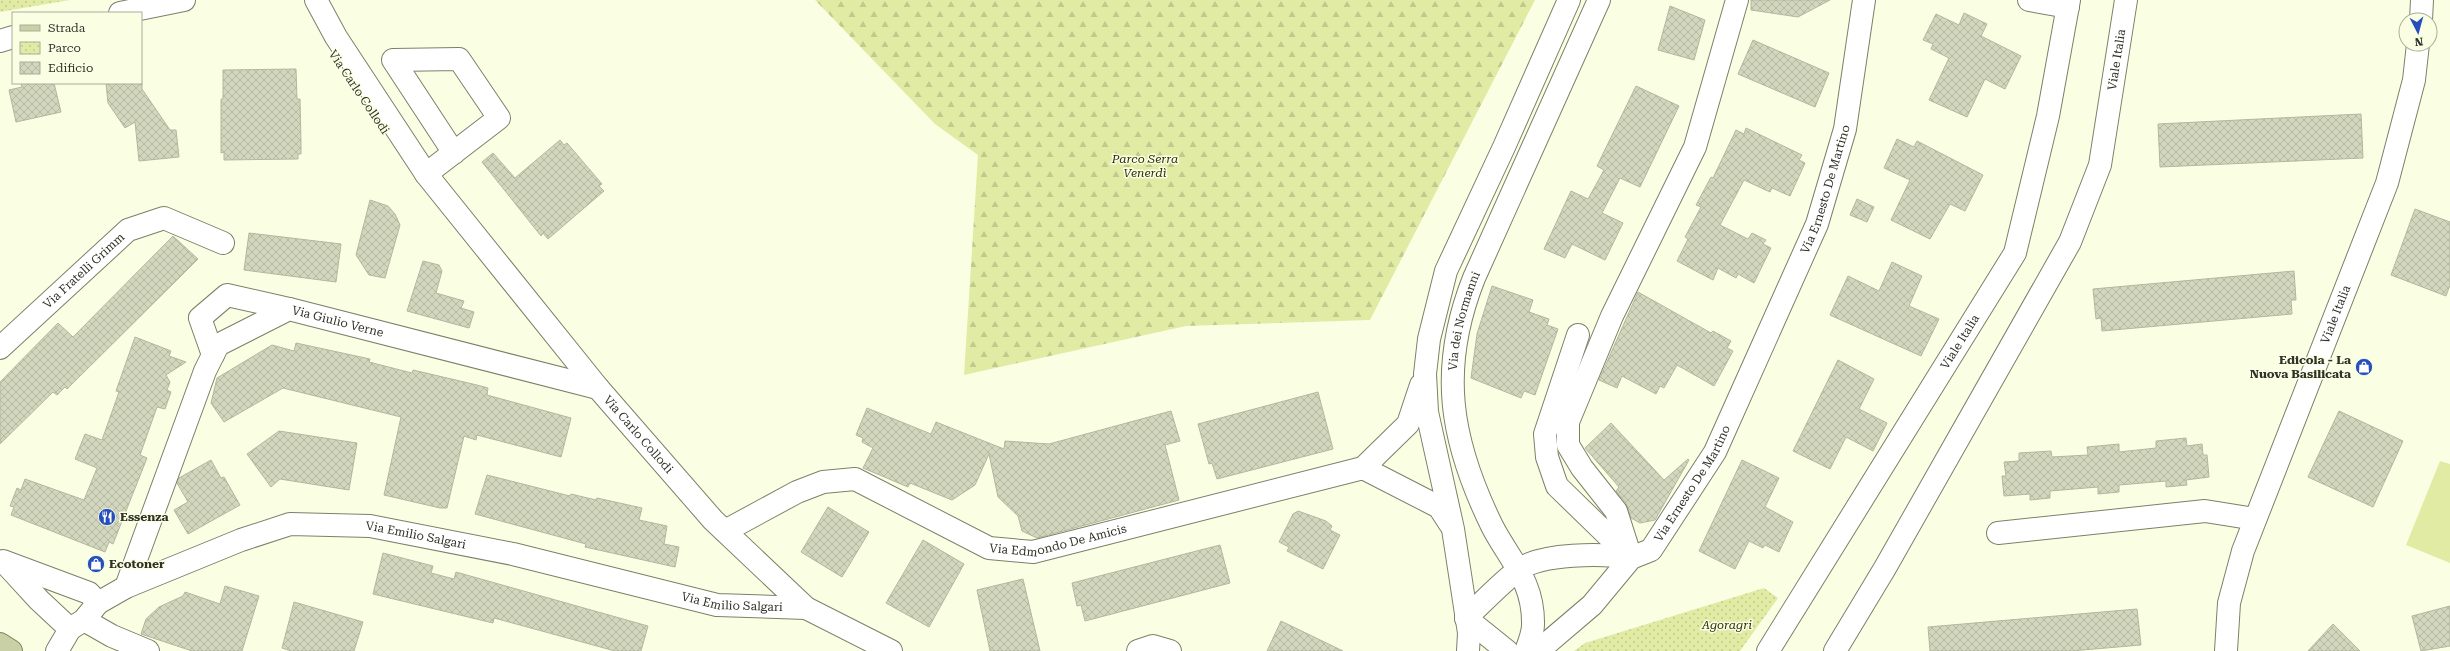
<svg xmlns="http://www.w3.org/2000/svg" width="2450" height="651" font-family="'Roboto Serif',serif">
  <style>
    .green { fill: #e1eba4 }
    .forest { fill: url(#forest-firs) }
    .park { fill: url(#park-dots) }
    .building { fill: url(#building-cross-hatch); stroke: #b3b79e }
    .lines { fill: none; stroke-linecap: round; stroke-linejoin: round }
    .minor-casing { stroke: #7c8069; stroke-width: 24 }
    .major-casing { stroke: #7d8452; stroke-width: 24 }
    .minor { stroke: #fff; stroke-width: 22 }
    .major { stroke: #cad0a5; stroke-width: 22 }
    .labels { text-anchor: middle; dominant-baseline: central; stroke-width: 3; stroke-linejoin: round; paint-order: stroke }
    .street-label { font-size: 12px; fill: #303228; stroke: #faffe4 }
    .park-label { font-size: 12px; font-style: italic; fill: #2c3007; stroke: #faffe4 }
    .poi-label { font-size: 12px; font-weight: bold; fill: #303228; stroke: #faffe4; text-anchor: start }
  </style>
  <defs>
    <pattern id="forest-firs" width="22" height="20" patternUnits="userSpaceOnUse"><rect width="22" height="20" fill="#e1eba4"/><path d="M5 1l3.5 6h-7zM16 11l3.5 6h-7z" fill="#c1ca8d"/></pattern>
    <pattern id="park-dots" width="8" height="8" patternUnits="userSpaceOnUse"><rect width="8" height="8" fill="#e1eba4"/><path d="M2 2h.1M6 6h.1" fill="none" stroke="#c1ca8d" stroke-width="1.8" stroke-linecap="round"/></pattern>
    <pattern id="building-cross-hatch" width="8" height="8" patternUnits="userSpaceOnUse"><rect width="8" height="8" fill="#d2d6bc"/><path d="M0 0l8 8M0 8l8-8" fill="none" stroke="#b5b8a2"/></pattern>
  </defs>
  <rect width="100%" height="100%" fill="#faffe4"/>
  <!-- green -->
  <path class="green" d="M2440 461 2450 464V563L2406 545Z"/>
  <!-- forest -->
  <path class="forest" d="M815 0H1535L1370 320 1186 326 964 375 978 155 935 124Z"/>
  <!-- park -->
  <path class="park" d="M0 0H70L0 12Z
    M1764 588 1778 598 1740 651H1574L1585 643Z"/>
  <!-- building -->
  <path class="building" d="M1751 0H1830L1798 17 1751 10Z
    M1670 6 1705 20 1694 60 1658 50Z
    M1964 13 1987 24 1981 36 2021 56 2005 89 1985 79 1967 117 1929 100 1949 58 1931 49 1933 44 1923 40 1936 14 1959 25Z
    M1753 40 1829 73 1815 107 1738 74Z
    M296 69 297 99H300L301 143V154H298V159L224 160V152L221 153V99H223V70Z
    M21 83H54L61 112 16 122 9 90 22 87Z
    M106 83H142V89L170 130H176L179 157 139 161 135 122 125 128 108 103Z
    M1636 86 1679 106 1640 187 1620 178 1602 213 1623 223 1605 260 1572 244 1565 258 1544 249 1571 191 1588 199 1604 170 1597 166Z
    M2361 114 2363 158 2160 167 2158 124Z
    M1746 128 1802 155 1799 160 1805 163 1790 196 1772 188 1770 192 1744 180 1720 225 1748 239 1752 233 1766 240 1763 244 1771 248 1754 283 1738 274 1736 278 1718 268 1713 280 1677 261 1688 239 1685 237 1701 207 1696 205 1711 177 1713 178 1736 130 1744 134Z
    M1897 139 1914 147 1917 141 1983 175 1965 211 1950 204 1930 239 1891 220 1910 180 1884 168Z
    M560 140 564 145 567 143 602 184 599 186 604 191 548 239 543 233 541 236 482 162 493 153 515 178Z
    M1857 199 1874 207 1867 222 1850 215Z
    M370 200 388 206 395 214 400 225 385 278 369 275 356 255Z
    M2415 209 2450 222V285L2446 296 2391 275Z
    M249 233 341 244 336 282 244 270Z
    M173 236 198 259 67 389 65 387 57 395 53 392 0 444V382L58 323 73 337Z
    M423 261 439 265 442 271 436 293 464 301 461 308 474 312 469 328 407 311Z
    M1892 262 1922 276 1909 306 1939 319 1921 356 1830 315 1848 276 1879 291Z
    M2294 271 2296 300H2291L2292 314 2102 331 2101 318 2096 319 2093 289Z
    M1492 286 1533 300 1529 312 1549 319 1547 325 1558 329 1535 395 1524 391 1521 398 1471 378 1477 334Z
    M1638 292 1711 333 1713 331 1731 341 1727 348 1733 351 1714 386 1677 365 1664 388 1660 386 1656 394 1622 376 1617 388 1599 380Z
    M135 337 171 351 169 356 186 362 166 375 170 382 167 390 171 392 165 409 157 407 140 455 147 458 113 544 109 542 105 552 11 515 14 507 10 506 17 488 21 490 25 479 84 500 97 468 75 459 85 434 102 440 119 392 116 391Z
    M296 343 370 359 369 362 412 373 413 370 477 385 488 388 487 395 571 418 561 457 477 435 476 440 464 436 447 508H440L384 495 401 417 283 388 224 422 211 403 217 378 272 345 294 351Z
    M1838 360 1874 379 1859 409 1887 423 1873 451 1846 437 1830 469 1793 451Z
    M1318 392 1333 449 1217 479 1212 463 1209 464 1198 424Z
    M867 408 931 434 936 422 1004 449 1005 441 1049 444 1171 411 1180 441 1165 445 1179 500 1037 538 1022 531 1018 516 998 497 989 454 975 485 952 500 910 483 908 487 863 468 873 448 862 442 863 438 856 435Z
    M2339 411 2403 441 2373 507 2308 477Z
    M1611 423 1664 480 1688 459 1689 460 1655 520 1640 523 1631 518 1626 503 1616 491 1619 487 1585 448Z
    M279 431 357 443 349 490 280 479 271 487 247 454Z
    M2186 438 2187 446 2202 444 2203 455H2207L2209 477 2186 480 2187 485 2166 487V481L2119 485V492L2098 494V487L2050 491V498L2030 500V494L2004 496 2002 476H2006L2004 462 2019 461V453L2051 451 2052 457 2088 455 2087 447 2119 444V452L2156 448V441Z
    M211 460 221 478 224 477 240 505 188 534 174 510 188 502 177 483 179 478Z
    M1742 460 1779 478 1765 507 1793 522 1779 552 1765 545 1763 548 1749 541 1735 569 1699 551Z
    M487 475 570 496 571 494 596 500 597 498 642 508 639 520 667 526 664 544 679 547 675 567 585 547 586 544 475 514Z
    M828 507 869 532 842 577 801 552Z
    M1298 511 1326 521 1332 526 1330 530 1340 535 1323 569 1287 551 1289 547 1279 542 1293 514Z
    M923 540 964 564 929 627 886 603Z
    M1220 545 1230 583 1085 621 1081 605 1077 606 1072 583Z
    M383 553 433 566 431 573 454 579 456 572 648 626 641 651H615L494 618 493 623 373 594Z
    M1023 579 1040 651H990L977 590Z
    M225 586 259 596 242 651H192L141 634 146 619 159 607 183 596 185 592 220 604Z
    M294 602 363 622 354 651H291L282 648Z
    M2450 606V646L2421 651 2412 616Z
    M2137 609 2141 645 2071 651H1930L1928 627Z
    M1281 621 1343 651H1267Z
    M2333 624 2360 651H2308Z"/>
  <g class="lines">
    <defs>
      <g id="minor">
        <path id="s1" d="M316 0 336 37 426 174 598 388 713 520 806 608 891 651"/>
        <path d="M2029 0 2068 7"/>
        <path d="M120 13 184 0"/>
        <path d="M2421 20 2422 0"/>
        <path d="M0 41 13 37"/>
        <path d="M426 174 499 118 459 59 393 60 454 153"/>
        <path d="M1578 335 1545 434 1547 457 1557 486 1627 554"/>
        <path id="s2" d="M0 348 128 230 164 218 223 243"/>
        <path d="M213 355 200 318 227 295 289 309"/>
        <path d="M1421 385 1408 424 1363 468 1439 507 1450 524"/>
        <path id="s3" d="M725 531 797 492 823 482 855 479 989 548 1033 552 1363 468"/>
        <path d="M1998 533 2205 511 2255 519"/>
        <path d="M1631 558 1616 511 1582 468 1568 445V422L1612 316 1695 147 1737 0"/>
        <path d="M3 561 89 593 98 603"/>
        <path d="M4 562 39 600 70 629"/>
        <path id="s4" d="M126 587 205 371 218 345 289 309 598 388"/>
        <path d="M1466 618C1483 602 1500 584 1518 570 1541 553 1603 553 1631 558"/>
        <path d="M1466 618 1507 651"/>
        <path d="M84 620 112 636 148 651"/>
        <path id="s5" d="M57 651 70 629 84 620 98 603 126 587 241 540 290 524 370 526 513 554 717 605 806 608"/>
        <path d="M1138 651 1153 646 1170 651"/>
        <path d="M1468 651 1469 633 1453 529 1427 412 1425 374 1429 339 1446 271 1504 147 1569 0"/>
        <path id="s6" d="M1526 651C1529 643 1533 633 1533 625 1534 581 1510 561 1492 526 1450 440 1438 369 1474 278L1599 0"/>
        <path id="s7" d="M1538 651 1592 605 1631 558 1651 550 1715 452 1817 224 1845 129 1864 0"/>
        <path id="s8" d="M1768 651 2015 253 2048 116 2069 0"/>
        <path id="s9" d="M1835 651 1885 568 2070 242 2100 165 2126 0"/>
        <path id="s10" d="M2226 651 2229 603 2243 551 2387 183 2414 80 2418 44"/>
      </g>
      <path id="major" d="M0 644 11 651"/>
    </defs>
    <!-- minor casing -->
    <use href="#minor" class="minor-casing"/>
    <!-- major casing -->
    <use href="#major" class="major-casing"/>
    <!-- minor -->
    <use href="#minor" class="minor"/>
    <!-- major -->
    <use href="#major" class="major"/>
  </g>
  <!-- icons -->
  <defs>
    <symbol id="shop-disc" viewBox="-11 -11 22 22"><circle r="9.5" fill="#274ebd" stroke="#faffe4"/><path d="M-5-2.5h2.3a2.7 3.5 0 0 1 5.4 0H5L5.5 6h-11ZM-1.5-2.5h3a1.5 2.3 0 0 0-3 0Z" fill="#fff"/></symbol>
    <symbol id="restaurant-disc" viewBox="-11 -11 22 22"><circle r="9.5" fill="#274ebd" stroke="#faffe4"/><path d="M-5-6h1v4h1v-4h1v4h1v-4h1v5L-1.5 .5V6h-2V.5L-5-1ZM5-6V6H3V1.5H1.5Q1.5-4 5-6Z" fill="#fff"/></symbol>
  </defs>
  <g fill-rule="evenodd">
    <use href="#shop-disc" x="2354" y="357" width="20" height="20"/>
    <use href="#restaurant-disc" x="97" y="507" width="20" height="20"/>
    <use href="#shop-disc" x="86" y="554" width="20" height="20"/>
  </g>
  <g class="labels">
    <!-- street labels -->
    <g class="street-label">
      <text stroke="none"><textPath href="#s9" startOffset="661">Viale Italia</textPath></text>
      <text transform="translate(359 92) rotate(56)">Via Carlo Collodi</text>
      <text stroke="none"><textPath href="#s7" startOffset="556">Via Ernesto De Martino</textPath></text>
      <text stroke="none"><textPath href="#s2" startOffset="114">Via Fratelli Grimm</textPath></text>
      <text stroke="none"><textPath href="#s10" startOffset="356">Viale Italia</textPath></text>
      <text stroke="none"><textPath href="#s4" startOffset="389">Via Giulio Verne</textPath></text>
      <text stroke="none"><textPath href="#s6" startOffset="349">Via dei Normanni</textPath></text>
      <text stroke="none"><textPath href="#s8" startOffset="364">Viale Italia</textPath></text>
      <text stroke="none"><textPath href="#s1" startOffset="542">Via Carlo Collodi</textPath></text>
      <text stroke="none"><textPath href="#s7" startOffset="232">Via Ernesto De Martino</textPath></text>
      <text stroke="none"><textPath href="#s5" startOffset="399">Via Emilio Salgari</textPath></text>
      <text stroke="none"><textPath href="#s3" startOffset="363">Via Edmondo De Amicis</textPath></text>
      <text stroke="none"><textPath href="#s5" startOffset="723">Via Emilio Salgari</textPath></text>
    </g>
    <!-- park labels -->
    <g class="park-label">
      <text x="1145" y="159">Parco Serra<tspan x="1145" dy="14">Venerdì</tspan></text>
      <text x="1727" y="625">Agoragri</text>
    </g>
    <!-- poi labels -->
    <g class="poi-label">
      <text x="2351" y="360" text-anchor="end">Edicola - La<tspan x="2351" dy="14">Nuova Basilicata</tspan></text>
      <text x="120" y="517">Essenza</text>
      <text x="109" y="564">Ecotoner</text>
    </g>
  </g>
  <!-- legend -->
  <rect x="12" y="12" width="130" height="72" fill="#faffe4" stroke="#a9ad99"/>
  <rect x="20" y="25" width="20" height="6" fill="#cad0a5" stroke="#a9ad99"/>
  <text x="48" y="32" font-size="12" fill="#303228">Strada</text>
  <rect x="20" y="42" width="20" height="12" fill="url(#park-dots)" stroke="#a9ad99"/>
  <text x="48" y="52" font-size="12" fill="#303228">Parco</text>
  <rect x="20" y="62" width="20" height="12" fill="url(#building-cross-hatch)" stroke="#a9ad99"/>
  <text x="48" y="72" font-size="12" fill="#303228">Edificio</text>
  <!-- north arrow -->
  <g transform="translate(2418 32) rotate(174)"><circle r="19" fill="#faffe4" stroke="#a9ad99"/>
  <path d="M0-3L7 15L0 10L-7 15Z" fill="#274ebd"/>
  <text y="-6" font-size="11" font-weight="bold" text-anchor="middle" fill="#303228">N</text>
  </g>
</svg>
